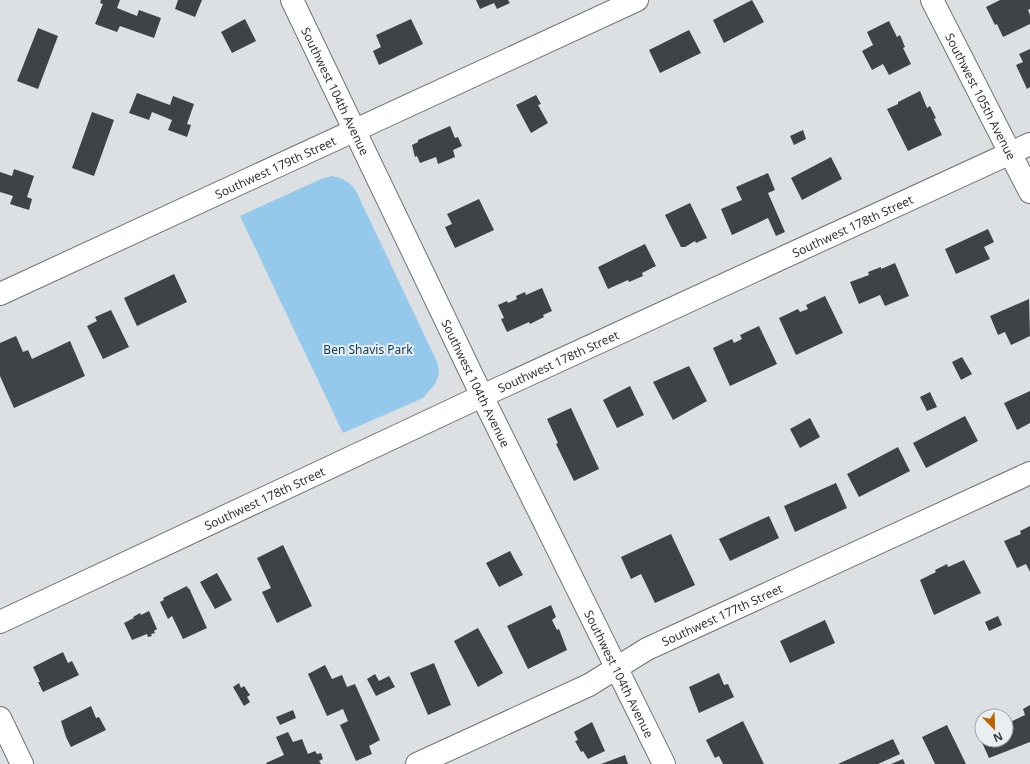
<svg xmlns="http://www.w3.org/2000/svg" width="1030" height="764" font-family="'Noto Sans',sans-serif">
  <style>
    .green { fill: #95c9eb }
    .building { fill: #3f4345 }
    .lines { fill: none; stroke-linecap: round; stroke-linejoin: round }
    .minor-casing { stroke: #6f7375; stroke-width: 24 }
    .minor { stroke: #fff; stroke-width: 22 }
    .labels { text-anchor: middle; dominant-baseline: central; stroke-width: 4; stroke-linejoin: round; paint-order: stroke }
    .street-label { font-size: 12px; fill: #333435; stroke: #e9eef1 }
    .park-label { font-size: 12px; fill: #0c3e58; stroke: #e9eef1 }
  </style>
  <rect width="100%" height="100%" fill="#dce0e3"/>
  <!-- green -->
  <path class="green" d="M332 176C343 178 350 182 356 191L438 364 439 374 435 384 423 398 343 433 240 216 321 179Z"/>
  <!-- building -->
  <path class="building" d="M101 0H120L117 8 137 16 139 10 161 18 154 38 120 26 117 32 95 24 103 4 100 3Z
    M178 0H202L195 17 175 9Z
    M476 0H508L510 3 497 9 494 3 480 9Z
    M752 0 764 22 724 43 713 20Z
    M1000 0H1030V9L1028 10 1030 15V24L1003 37 997 24 995 25 986 7Z
    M245 19 256 41 232 53 221 32Z
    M411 19 423 44 379 65 373 51 381 47 376 35Z
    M889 21 897 37 900 35 905 47 903 48 911 64 889 75 883 64 872 70 862 51 873 45 867 32Z
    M38 28 58 36 38 89 17 81Z
    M689 30 701 53 660 73 649 50Z
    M1030 49V87L1027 89 1016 65 1023 62 1019 54Z
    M920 91 927 108 930 106 936 118 934 119 942 135 908 151 887 109 898 104V102Z
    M137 93 170 105 173 96 194 104 187 124 191 125 187 137 168 130 172 120 152 112 149 120 129 113Z
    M536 95 541 104 538 105 548 123 531 133 516 105Z
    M92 112 114 120 94 176 72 168Z
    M450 126 455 138 458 137 462 146 453 150 455 157 438 164 436 157 420 163 417 156 415 157 412 145 418 142V140Z
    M803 130 806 139 794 145 790 136Z
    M831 157 842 179 802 200 791 178Z
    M14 169 34 176 27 197 32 199 29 210 10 204 13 196 0 192V172L12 176Z
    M768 173 775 190 768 193 785 232 776 236 768 218 732 235 721 209 742 200 736 187Z
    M479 199 494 230 455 248 445 227 452 224 447 214Z
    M690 203 707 238 696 243 695 241 685 247H681L665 215Z
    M988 229 994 242 984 247 990 259 956 274 945 249Z
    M645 244 656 266 642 273 643 276 629 282 628 280 608 289 598 267Z
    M895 263 909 296 885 306 880 295 859 304 850 282 869 275 868 272 881 267V269Z
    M174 274 187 302 137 326 124 298Z
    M542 288 552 311 543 315 544 317 530 324 529 322 507 332 501 319 504 318 498 305 507 301 508 303 517 299 516 296 525 292 526 295Z
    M825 296 843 333 796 355 779 318 798 309 800 312 808 309 806 305Z
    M1029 299 1030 336 1011 345 1005 332 998 335 990 316Z
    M111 310 129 347 103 359 87 326 97 321 95 317Z
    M759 326 777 364 730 386 713 348 732 339 734 343 742 339 740 335Z
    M16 336 23 352 28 350 32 359 70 341 85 376 14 408 0 376V343Z
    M962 357 972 374 961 380 952 362Z
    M689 366 707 401 673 420 653 382Z
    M630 386 644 415 617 428 603 400Z
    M1030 391V423L1017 430 1004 403Z
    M930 392 937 407 927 411 920 397Z
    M571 408 599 469 574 481 556 444 558 443 547 419Z
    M965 416 978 441 926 468 913 443Z
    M810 418 820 437 800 448 790 429Z
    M898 447 910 471 859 497 847 474Z
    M836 483 847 508 795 532 784 506Z
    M769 516 779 538 730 561 719 539Z
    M1030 526V572L1026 564 1017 568 1004 541 1021 534 1020 531Z
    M671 534 695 585 655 603 641 574 631 579 621 557Z
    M283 545 312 606 277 623 262 592 271 588 257 558Z
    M510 551 523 575 499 587 486 563Z
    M964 560 981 593 934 615 920 580 936 572 935 570 947 564 948 567Z
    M217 573 232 600 215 609 200 582Z
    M187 586 188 589 189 588 207 628 183 639 172 616 168 619 160 602 164 600 163 598Z
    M551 605 556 617 552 620 557 630 559 629 567 650 528 669 507 626Z
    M149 611 157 629 154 631 155 633 151 634 152 636 148 637 147 634 132 640 124 623 134 618 133 617 140 613 141 615Z
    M998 616 1002 625 989 631 985 622Z
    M825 620 835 643 790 663 780 641Z
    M478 628 503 673 478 687 454 641Z
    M63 652 68 663 72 661 79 675 43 692 38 682H40L33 667Z
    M434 663 451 705 428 715 410 673Z
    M325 665 332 679 342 675 347 687 355 684 380 740 369 746 372 754 356 761 340 725 348 721 343 709 327 716 308 674Z
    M719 673 724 685 728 684 734 697 699 713 689 687Z
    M375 674 379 681 389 676 395 687 376 696 367 679Z
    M239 683 241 688 244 686 250 695 247 697 250 702 244 706 233 687Z
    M1030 705V742L989 758 980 738 982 737V740H1006V724L1025 715 1023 709Z
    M91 706 96 718 99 717 106 730 71 747 66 737 61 721Z
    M293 710 296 718 280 725 276 717Z
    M743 721 764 764H723L719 756 715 758 706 740Z
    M592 722 605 751 588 759 583 751 581 752 575 741 578 740 574 732Z
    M947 725 966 764H935L922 737Z
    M288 732 293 742 302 739 308 754 315 751 317 754 321 753 323 759 319 761 321 764H267L266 763 284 755 276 737Z
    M893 739 900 754 878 764H838Z
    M625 755 628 764H601Z
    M903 759 905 764H891Z"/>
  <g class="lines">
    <defs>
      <g id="minor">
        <path id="s1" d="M292 0 482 396 664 764"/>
        <path id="s2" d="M932 0 1030 192"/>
        <path id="s3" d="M0 294 637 0"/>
        <path id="s4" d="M0 622 482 396 1030 144"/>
        <path d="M0 718 22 764"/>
        <path id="s5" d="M417 764 589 685 647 649 1030 473"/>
      </g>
    </defs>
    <!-- minor casing -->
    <use href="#minor" class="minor-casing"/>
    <!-- minor -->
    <use href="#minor" class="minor"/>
  </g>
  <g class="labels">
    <!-- street labels -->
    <g class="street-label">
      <text stroke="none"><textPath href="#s1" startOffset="101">Southwest 104th Avenue</textPath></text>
      <text stroke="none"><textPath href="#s2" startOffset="108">Southwest 105th Avenue</textPath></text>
      <text stroke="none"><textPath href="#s3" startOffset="303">Southwest 179th Street</textPath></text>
      <text stroke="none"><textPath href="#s4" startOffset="940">Southwest 178th Street</textPath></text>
      <text stroke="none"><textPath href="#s4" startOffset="616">Southwest 178th Street</textPath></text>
      <text stroke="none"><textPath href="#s1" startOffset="425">Southwest 104th Avenue</textPath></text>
      <text stroke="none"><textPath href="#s4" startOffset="292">Southwest 178th Street</textPath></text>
      <text stroke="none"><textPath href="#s5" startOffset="340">Southwest 177th Street</textPath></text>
      <text stroke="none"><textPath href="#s1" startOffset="749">Southwest 104th Avenue</textPath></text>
    </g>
    <!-- park labels -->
    <g class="park-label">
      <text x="368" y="349">Ben Shavis Park</text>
    </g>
  </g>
  <!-- north arrow -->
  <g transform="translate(994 728) rotate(157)"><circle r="19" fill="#e9eef1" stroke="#a0a4a6"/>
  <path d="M0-3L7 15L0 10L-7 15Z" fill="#bd6400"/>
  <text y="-6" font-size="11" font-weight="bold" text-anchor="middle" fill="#333435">N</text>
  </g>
</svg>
